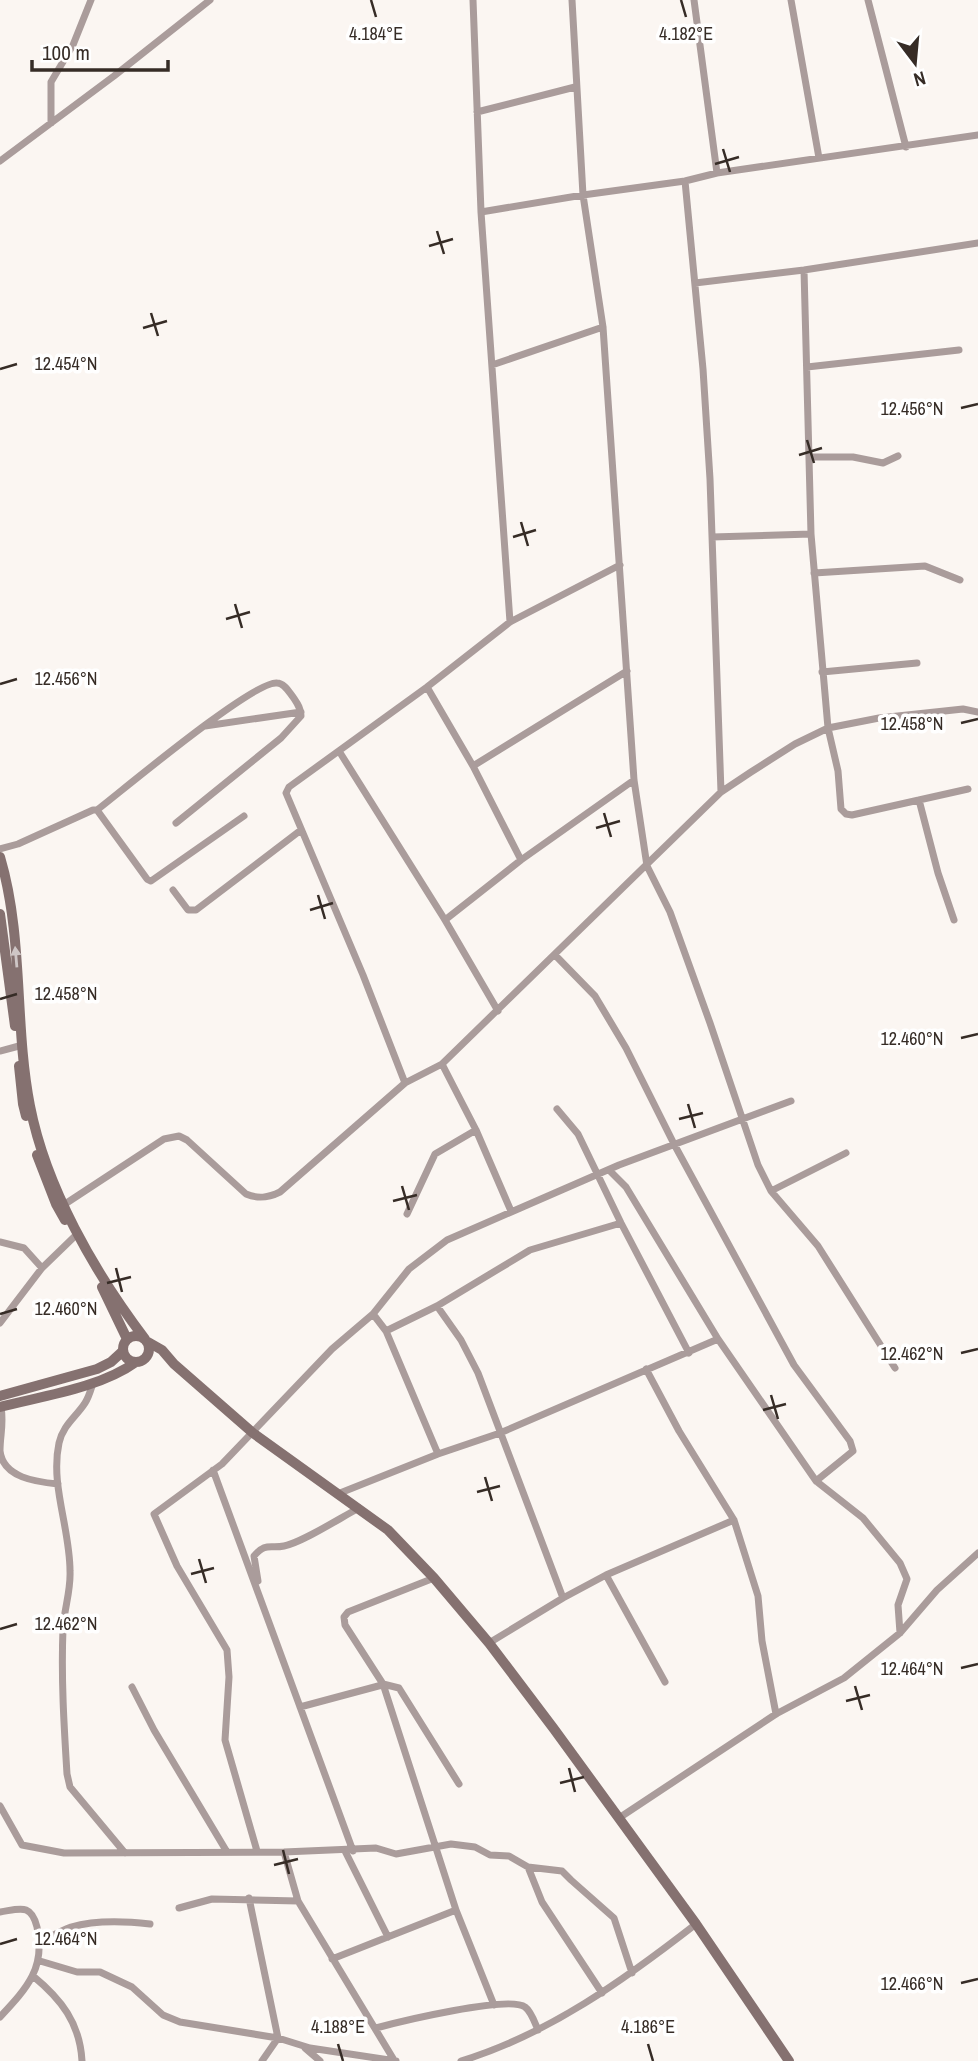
<svg xmlns="http://www.w3.org/2000/svg" width="978" height="2061" font-family="'Archivo Narrow',sans-serif">
  <style>
    .lines { fill: none; stroke-linecap: round; stroke-linejoin: round }
    .street { stroke: #aa9c9b; stroke-width: 7 }
    .secondary { stroke: #857170; stroke-width: 10 }
    .oneway { fill: #cec6c6 }
    .ticks { fill: none; stroke: #362c26; stroke-width: 2.5 }
    .ticks-label { font-size: 18px; text-anchor: middle; fill: #362c26; stroke: #fff; stroke-width: 7; stroke-linejoin: round; paint-order: stroke }
  </style>
  <rect width="100%" height="100%" fill="#fbf6f2"/>
  <g class="lines">
    <!-- street -->
    <path class="street" d="M473 0 481 212 510 622
      M572 0 583 195 603 327 634 780 647 866 670 912 710 1023 758 1165 771 1191 818 1246 895 1368
      M694 0 717 173
      M791 0 819 158
      M868 0 906 147
      M477 112 575 87
      M51 123V82L73 45 91 0
      M0 161 114 76 210 0
      M685 181 703 369 710 479 721 792
      M481 212 583 195 685 181 717 173 978 135
      M804 270 811 534 828 728 838 771 841 809 846 814 852 815 968 789
      M695 283 804 270 978 243
      M492 365 603 327
      M807 367 959 350
      M809 457H853L883 463 898 456
      M712 537 811 534
      M814 573 925 566 960 580
      M822 672 917 663
      M427 687 473 766 521 860
      M205 726 301 712
      M339 751 445 920 498 1011
      M473 766 627 671
      M919 800 938 873 954 920
      M97 810C123 790 254 680 277 683 284 683 289 692 293 697 297 703 301 708 301 716L281 738 176 823
      M0 849 18 844 93 810H97L147 879 151 881 244 816
      M173 890 188 910H196L301 830
      M445 920 521 860 634 780
      M555 955 595 996 626 1048 674 1144 794 1365 850 1441 853 1451 816 1481
      M0 1051 19 1046
      M442 1064 476 1130 511 1211
      M405 1083 363 975 286 793 289 787 427 687 510 622 620 565
      M557 1109 578 1134 621 1223 689 1353
      M610 1171 626 1187 718 1339 816 1481 863 1518 900 1563 907 1579 898 1605 900 1633
      M771 1191 846 1153
      M65 1204 164 1139 179 1136 187 1140 246 1194C258 1199 268 1198 280 1192L405 1083 442 1064 721 792 751 772 795 744 828 728 879 718 963 709 978 712
      M407 1214 435 1154 476 1130
      M0 1242 24 1248 42 1268
      M437 1306 461 1340 478 1373 563 1598
      M373 1314 386 1331 438 1454
      M0 1323 42 1268 74 1237
      M386 1331 437 1306 530 1250 621 1223
      M646 1369 679 1431 734 1520 758 1596 762 1641 776 1714
      M93 1383C91 1389 89 1397 85 1403 76 1417 63 1425 59 1443 50 1485 70 1528 70 1571 71 1591 64 1609 63 1629 61 1678 64 1726 67 1774L70 1787 125 1853
      M1 1407C4 1424 0 1435 0 1451 3 1478 37 1482 58 1484
      M213 1470 353 1851
      M340 1493 438 1454 500 1433 718 1339
      M606 1575 665 1682
      M434 1578 348 1612 344 1617 345 1625 383 1684 456 1910 494 2005
      M258 1581 254 1556C266 1542 270 1549 284 1546 303 1542 340 1518 359 1508
      M489 1643 563 1598 606 1575 734 1520
      M383 1684 399 1688 459 1784
      M132 1687 154 1730 227 1852
      M300 1707 382 1685
      M0 1806 22 1845 64 1853 284 1852 376 1848 396 1854 451 1844 475 1847 490 1855 509 1856 528 1867 562 1871 571 1880 614 1918 632 1973
      M619 1818 776 1714 844 1678 900 1633 937 1590 978 1553
      M257 1851 225 1740 229 1677 227 1650 177 1566 154 1514 222 1464 332 1349 373 1314 409 1269 447 1240 619 1165 791 1101
      M345 1851 388 1937
      M284 1852 298 1901 394 2060
      M528 1867 542 1902 602 1993
      M249 1898 278 2038 262 2061
      M179 1908 212 1899 298 1901
      M0 1912C20 1909 31 1903 37 1927 46 1968 27 1988 0 2017
      M40 1942C50 1937 60 1931 71 1927 95 1920 125 1921 150 1924
      M332 1959 456 1910
      M40 1961 77 1972H100L132 1987 163 2015 180 2022 278 2038 310 2048 396 2061
      M33 1976C61 1999 80 2023 82 2061
      M376 2028C398 2022 509 1995 525 2007 531 2011 535 2023 538 2030
      M305 2048 320 2061
      M461 2061C549 2034 624 1980 696 1924"/>
    <!-- secondary -->
    <path class="secondary" d="M0 857C24 938 14 1024 30 1106 46 1188 95 1273 145 1339
      M0 914 15 1026
      M19 1066 23 1104 26 1116
      M37 1155 56 1204 65 1220
      M102 1287 127 1339
      M123 1349a13 13 0 1 1 26 0a13 13 0 1 1-26 0Z
      M148 1342 162 1350 174 1364 253 1433 388 1530 434 1578 489 1643 554 1729 696 1924 789 2061
      M0 1396 97 1369 111 1362 123 1351
      M0 1407C43 1396 100 1388 136 1362"/>
  </g>
  <!-- one-way arrows -->
  <defs><path id="oneway-solid" d="M-6-.8H1V-3.2L6.5 0L1 3.2V.8H-6Z" transform="scale(1.75)"/></defs>
  <use class="oneway" href="#oneway-solid" transform="translate(16 957) rotate(-95)"/>
  <!-- ticks -->
  <path class="ticks" d="M371 0 376 17M681 0 686 17M723 149 730 172M715 164 739 157M437 231 444 254M429 246 453 239M151 313 158 336M143 328 167 321M0 369 17 364M961 408 978 404M807 440 814 463M799 455 822 448M521 522 528 546M513 537 536 530M235 604 242 628M226 619 250 612M0 684 17 679M961 723 978 719M604 813 611 837M596 828 620 821M318 895 325 919M310 910 333 903M0 999 17 994M961 1038 978 1034M688 1104 695 1128M679 1119 703 1113M402 1186 409 1210M393 1201 417 1195M116 1268 122 1292M107 1283 131 1277M0 1314 17 1309M961 1353 978 1349M771 1395 778 1419M763 1410 786 1404M485 1477 492 1501M477 1492 500 1486M199 1559 206 1583M191 1574 214 1568M0 1629 17 1624M961 1668 978 1664M855 1686 862 1710M846 1701 870 1695M569 1768 575 1792M560 1783 584 1777M283 1850 289 1874M274 1865 298 1859M0 1944 17 1939M961 1983 978 1979M338 2044 343 2061M648 2044 653 2061"/>
  <g class="ticks-label">
    <text x="376" y="40">4.184°E</text>
    <text x="686" y="40">4.182°E</text>
    <text x="66" y="370">12.454°N</text>
    <text x="912" y="415">12.456°N</text>
    <text x="66" y="685">12.456°N</text>
    <text x="912" y="730">12.458°N</text>
    <text x="66" y="1000">12.458°N</text>
    <text x="912" y="1045">12.460°N</text>
    <text x="66" y="1315">12.460°N</text>
    <text x="912" y="1360">12.462°N</text>
    <text x="66" y="1630">12.462°N</text>
    <text x="912" y="1675">12.464°N</text>
    <text x="66" y="1945">12.464°N</text>
    <text x="912" y="1990">12.466°N</text>
    <text x="338" y="2033">4.188°E</text>
    <text x="648" y="2033">4.186°E</text>
  </g>
  <!-- north arrow -->
  <g transform="translate(915 63) rotate(164)" stroke="#ffffff" stroke-width="5" paint-order="stroke">
  <path d="M0-5L12 26L0 18L-12 26Z" fill="#362c26"/>
  <text y="-10" font-size="19" font-weight="bold" text-anchor="middle" fill="#362c26">N</text>
  </g>
  <!-- scale -->
  <path d="M32 60v10h136v-10" fill="none" stroke="#362c26" stroke-width="3.5"/>
  <text x="42" y="60" font-size="21" fill="#362c26" stroke="#ffffff" stroke-width="5" paint-order="stroke">100 m</text>
</svg>
